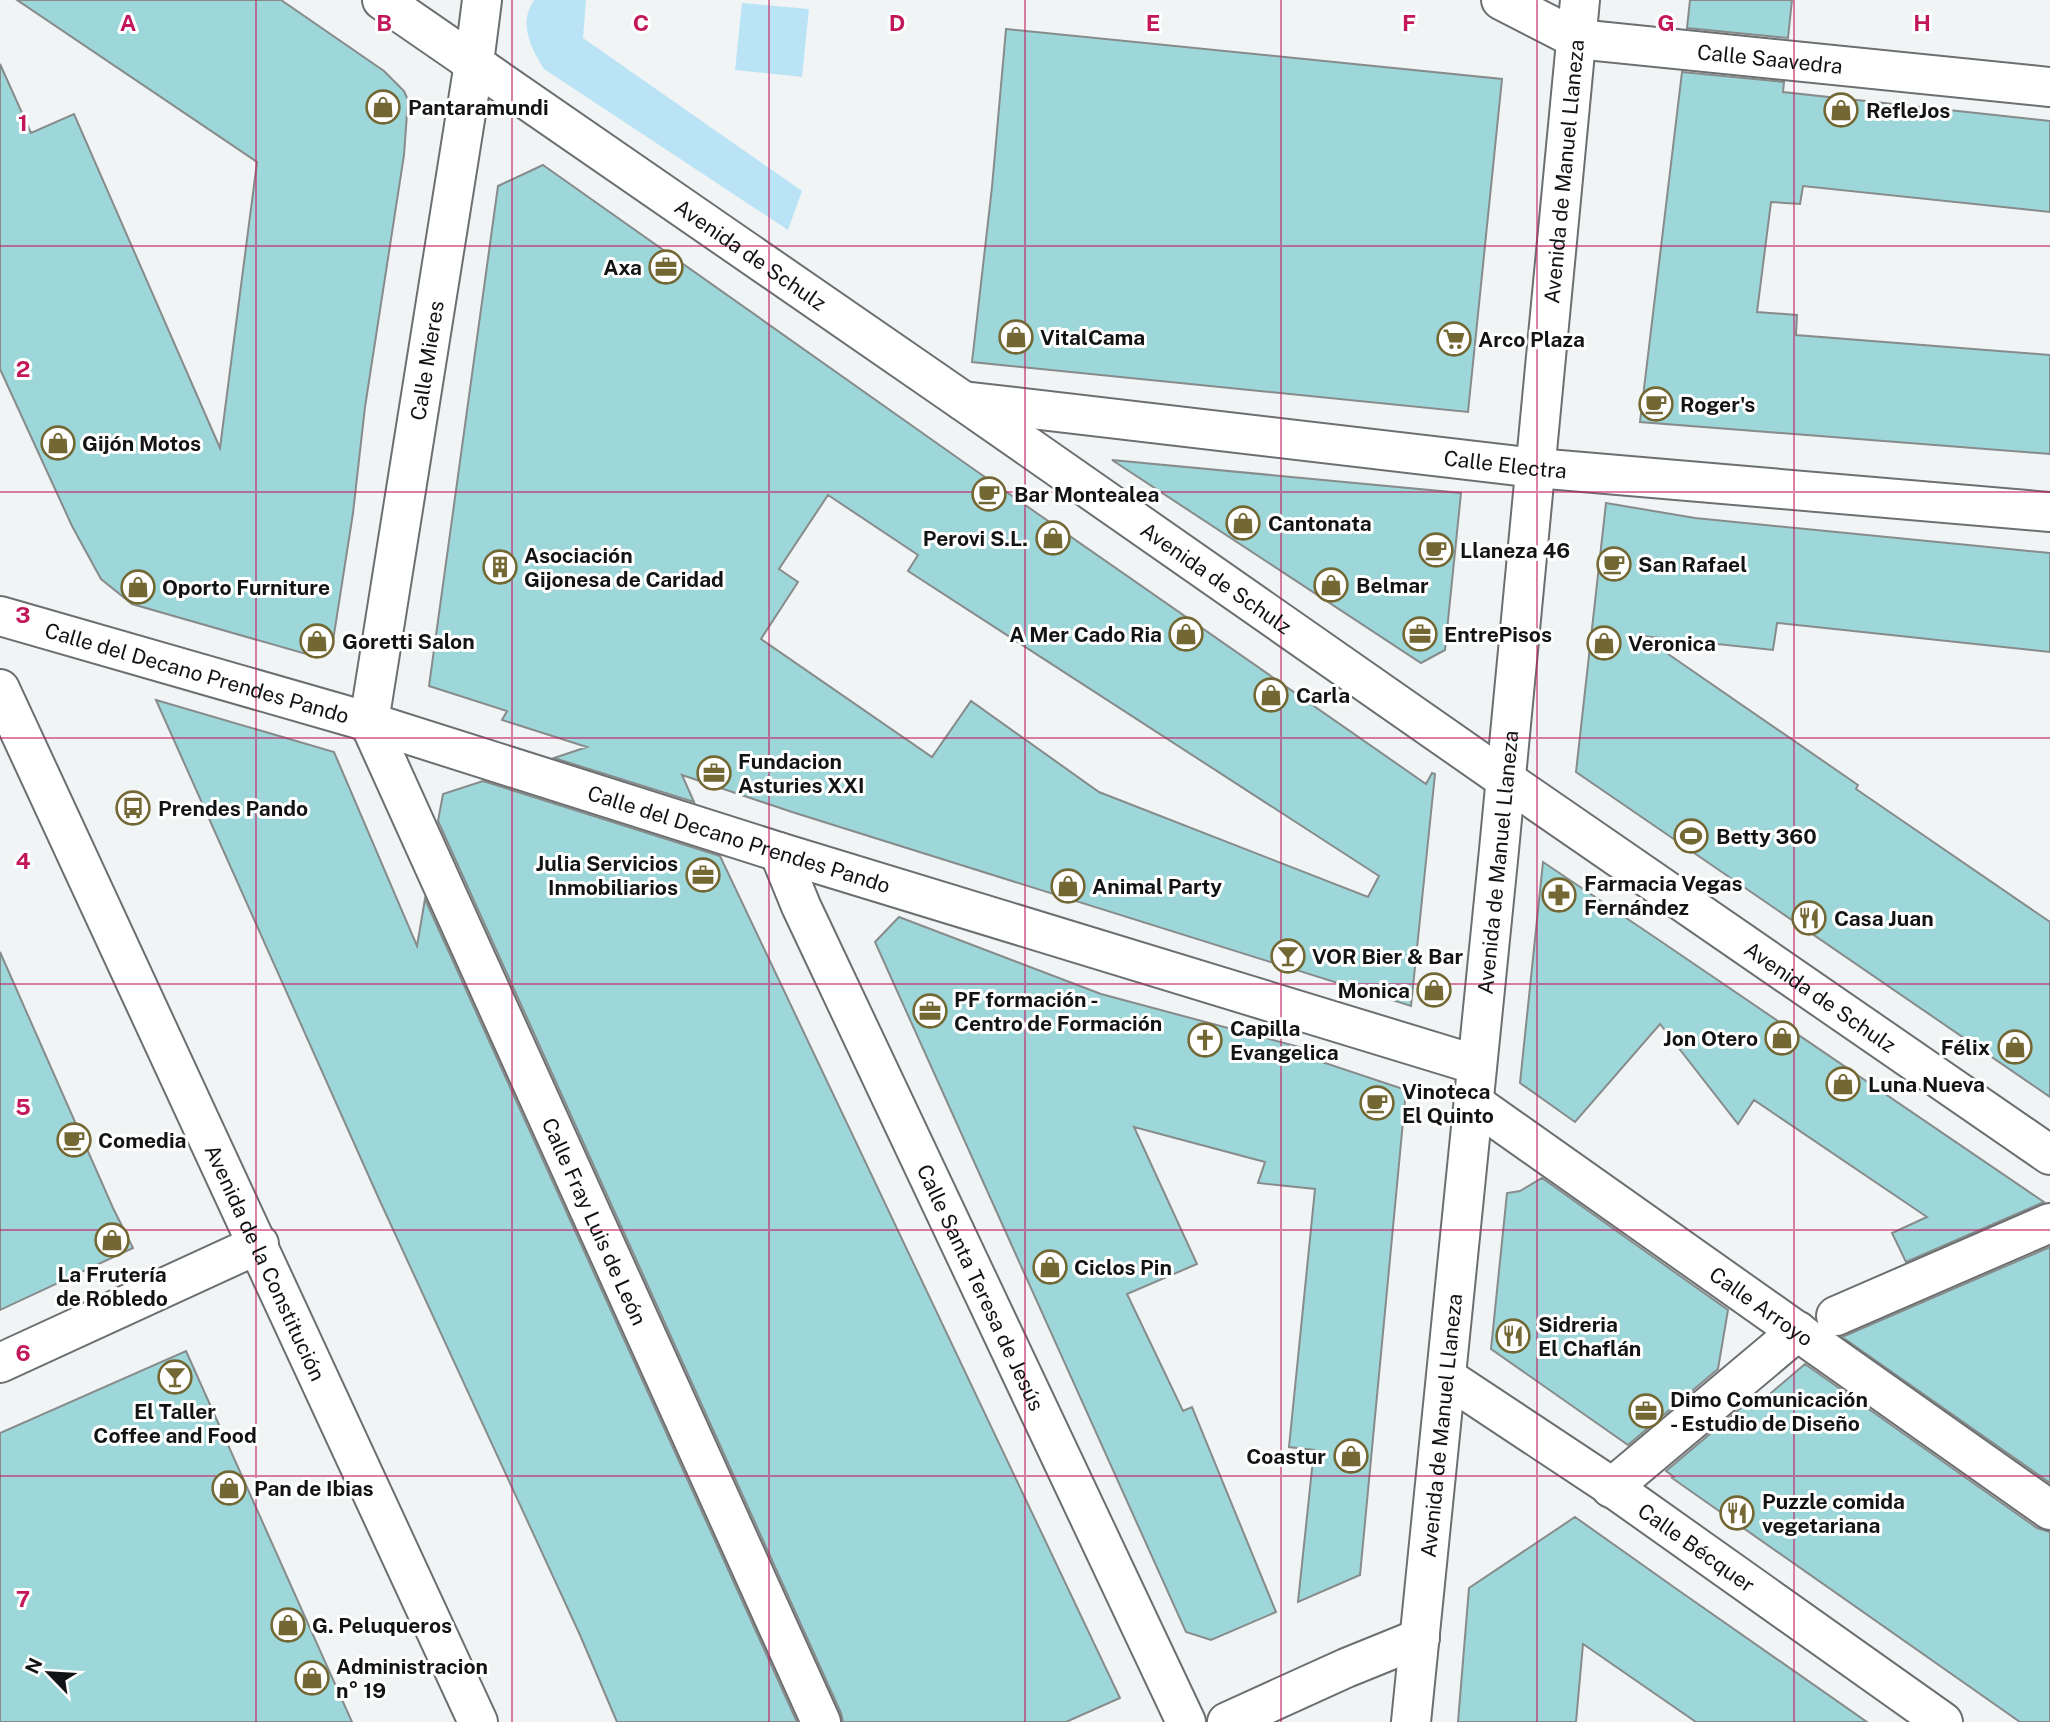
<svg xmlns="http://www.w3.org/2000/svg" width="2050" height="1722" font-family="'Public Sans',sans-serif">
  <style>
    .green { fill: #bae4f5 }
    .building { fill: #9ed7d9; stroke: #878b8b; stroke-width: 2; fill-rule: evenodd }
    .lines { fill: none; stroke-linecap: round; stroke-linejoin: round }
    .pedestrian-casing { stroke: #6b6f70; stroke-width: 42 }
    .minor-casing { stroke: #6b6f70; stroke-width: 42 }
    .tertiary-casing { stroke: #6b6f70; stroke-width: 42 }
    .secondary-casing { stroke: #6b6f70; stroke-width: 42 }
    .primary-casing { stroke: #6b6f70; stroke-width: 42 }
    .pedestrian { stroke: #fff; stroke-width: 38 }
    .minor { stroke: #fff; stroke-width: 38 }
    .tertiary { stroke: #fff; stroke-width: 38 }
    .secondary { stroke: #fff; stroke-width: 38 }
    .primary { stroke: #fff; stroke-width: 38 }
    .grid { fill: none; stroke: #c2185b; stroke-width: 2; stroke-opacity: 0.55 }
    .labels { text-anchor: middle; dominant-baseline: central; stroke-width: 6; stroke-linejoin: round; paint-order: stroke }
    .street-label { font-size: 21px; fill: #121314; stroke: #fff }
    .poi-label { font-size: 21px; font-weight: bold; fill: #121314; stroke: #fff; text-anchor: start }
    .grid-label { font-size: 23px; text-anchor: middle; font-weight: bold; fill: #c2185b; stroke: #fff; stroke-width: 6; stroke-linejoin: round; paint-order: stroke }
  </style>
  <rect width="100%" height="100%" fill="#f0f4f5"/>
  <!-- green -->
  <path class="green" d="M534 0H586L583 38 802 191 788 230 544 69C531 48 518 24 534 0Z
    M742 3 809 9 802 77 735 70Z"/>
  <!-- building -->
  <path class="building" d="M17 0H281L384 71 404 91 408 100 404 155 365 407 353 513 333 641 313 656 132 604 101 579 72 526 0 369V64L31 133 74 114 220 448 257 162Z
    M1690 0H1792L1788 38 1687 28Z
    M1006 29 1502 79 1468 412 972 362 992 187Z
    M1682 72 1784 82 1783 92 2050 121V212L1803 186 1800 204 1771 202 1757 312 1797 315 1796 335 2050 355V454L1640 422Z
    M543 165 972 468 1426 784 1432 773 1435 774 1411 1006 792 812 682 775 694 802 554 758 587 747 502 720 507 711 429 686 498 186ZM828 495 918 555 908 571 1379 876 1368 897 1099 792 971 701 932 757 761 639 798 582 779 569Z
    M1112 460 1461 493 1445 650 1421 663Z
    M1606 503 1695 518 2050 553V652L1777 623 1773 650 1642 636 1858 785 1856 789 2050 922V1097L1576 772Z
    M156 700 334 752 417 946 425 899 797 1722H617L580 1635 379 1199Z
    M483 781 720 856 1120 1698 1066 1722H843L841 1713 438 821 443 794Z
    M1543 862 1653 936 2044 1202 1906 1262 1892 1233 1927 1217 1754 1100 1738 1124 1660 1024 1575 1122 1520 1083Z
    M899 917 1101 994 1299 1047 1289 1051 1406 1090 1360 1575 1298 1602 1314 1450 1289 1447 1315 1189 1258 1183 1265 1162 1134 1127 1197 1264 1127 1294 1183 1411 1192 1407 1276 1612 1211 1640 1186 1632 875 942Z
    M0 952 113 1208 133 1248 0 1310Z
    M1542 1178 1728 1310 1718 1369 1628 1445 1491 1349 1507 1193 1520 1191Z
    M2050 1247V1483L1842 1337Z
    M186 1351 352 1722H0V1433Z
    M1805 1364 2037 1528 2050 1532V1722H2020L1672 1478 1674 1477 1666 1471 1755 1396 1758 1404Z
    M1575 1517 1678 1590 1867 1722H1696L1583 1644 1576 1722H1458L1469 1588Z"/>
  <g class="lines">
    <defs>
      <path id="pedestrian" d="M1501 0 1577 39
        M1836 1316 2050 1223"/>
      <g id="minor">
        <path id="s1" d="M1577 39 2050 87"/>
        <path id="s2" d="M963 401 1536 468 2050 512"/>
        <path id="s3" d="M0 616 369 722 779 852 1477 1065"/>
        <path id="s4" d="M369 722 821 1722"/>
        <path id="s5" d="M369 722 474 63"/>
        <path id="s6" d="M779 852 801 906 1186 1722"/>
        <path id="s7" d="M1474 1103 2050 1510"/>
        <path d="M0 1363 259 1244"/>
        <path id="s8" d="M1446 1377 1606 1483 1943 1722"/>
        <path d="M1611 1488 1798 1331"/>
        <path d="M1227 1722 1346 1668 1420 1638"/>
      </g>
      <g id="tertiary">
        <path id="s9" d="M382 0 963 401 1506 780 2050 1155"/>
        <path d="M474 63 482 0"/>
      </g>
      <g id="secondary">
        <path id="s10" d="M1411 1722 1499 850 1580 0"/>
      </g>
      <g id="primary">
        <path id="s11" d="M0 689 478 1722"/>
      </g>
    </defs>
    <!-- pedestrian casing -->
    <use href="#pedestrian" class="pedestrian-casing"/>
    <!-- minor casing -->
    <use href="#minor" class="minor-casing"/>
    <!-- tertiary casing -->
    <use href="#tertiary" class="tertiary-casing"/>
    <!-- secondary casing -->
    <use href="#secondary" class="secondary-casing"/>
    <!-- primary casing -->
    <use href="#primary" class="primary-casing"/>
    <!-- pedestrian -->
    <use href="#pedestrian" class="pedestrian"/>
    <!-- minor -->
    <use href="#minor" class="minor"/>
    <!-- tertiary -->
    <use href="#tertiary" class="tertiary"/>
    <!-- secondary -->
    <use href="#secondary" class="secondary"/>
    <!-- primary -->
    <use href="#primary" class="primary"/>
  </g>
  <!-- grid -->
  <path class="grid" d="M256 0V1722M512 0V1722M769 0V1722M1025 0V1722M1281 0V1722M1537 0V1722M1794 0V1722M0 246H2050M0 492H2050M0 738H2050M0 984H2050M0 1230H2050M0 1476H2050"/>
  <!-- icons -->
  <defs>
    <symbol id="shop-ring" viewBox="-11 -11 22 22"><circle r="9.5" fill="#fff" stroke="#736834" stroke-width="1.5"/><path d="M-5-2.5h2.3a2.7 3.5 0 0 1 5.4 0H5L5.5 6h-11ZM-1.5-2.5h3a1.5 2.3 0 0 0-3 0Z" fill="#736834"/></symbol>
    <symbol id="office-ring" viewBox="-11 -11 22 22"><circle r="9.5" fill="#fff" stroke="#736834" stroke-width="1.5"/><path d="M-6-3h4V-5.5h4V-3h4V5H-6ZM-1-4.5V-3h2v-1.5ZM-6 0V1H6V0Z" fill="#736834"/></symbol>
    <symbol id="supermarket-ring" viewBox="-11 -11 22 22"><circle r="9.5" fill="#fff" stroke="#736834" stroke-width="1.5"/><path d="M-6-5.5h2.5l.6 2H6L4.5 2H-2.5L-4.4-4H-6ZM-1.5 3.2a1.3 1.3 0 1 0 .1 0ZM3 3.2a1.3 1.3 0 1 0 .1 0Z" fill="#736834"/></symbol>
    <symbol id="cafe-ring" viewBox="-11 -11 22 22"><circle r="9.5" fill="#fff" stroke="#736834" stroke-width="1.5"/><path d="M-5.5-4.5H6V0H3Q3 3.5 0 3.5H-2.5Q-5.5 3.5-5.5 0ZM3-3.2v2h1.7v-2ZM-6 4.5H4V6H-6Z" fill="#736834"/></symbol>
    <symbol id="building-ring" viewBox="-11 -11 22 22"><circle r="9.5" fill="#fff" stroke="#736834" stroke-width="1.5"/><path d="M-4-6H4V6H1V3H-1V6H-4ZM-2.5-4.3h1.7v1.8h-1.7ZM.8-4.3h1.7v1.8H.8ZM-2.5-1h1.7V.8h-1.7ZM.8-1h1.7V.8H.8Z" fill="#736834"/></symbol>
    <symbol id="bus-ring" viewBox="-11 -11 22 22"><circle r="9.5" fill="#fff" stroke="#736834" stroke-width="1.5"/><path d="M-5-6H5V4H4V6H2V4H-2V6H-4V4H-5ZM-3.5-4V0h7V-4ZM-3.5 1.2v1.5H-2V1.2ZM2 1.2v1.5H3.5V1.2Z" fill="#736834"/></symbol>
    <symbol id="stadium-ring" viewBox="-11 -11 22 22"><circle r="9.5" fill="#fff" stroke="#736834" stroke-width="1.5"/><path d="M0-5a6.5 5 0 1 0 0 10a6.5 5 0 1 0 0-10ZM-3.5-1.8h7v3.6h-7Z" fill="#736834"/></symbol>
    <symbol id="pharmacy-ring" viewBox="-11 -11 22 22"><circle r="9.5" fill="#fff" stroke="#736834" stroke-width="1.5"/><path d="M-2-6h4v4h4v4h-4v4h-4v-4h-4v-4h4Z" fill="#736834"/></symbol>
    <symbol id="restaurant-ring" viewBox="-11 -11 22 22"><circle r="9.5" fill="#fff" stroke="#736834" stroke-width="1.5"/><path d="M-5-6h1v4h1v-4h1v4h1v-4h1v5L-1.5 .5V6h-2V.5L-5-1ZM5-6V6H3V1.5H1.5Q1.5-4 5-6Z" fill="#736834"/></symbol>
    <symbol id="bar-ring" viewBox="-11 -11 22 22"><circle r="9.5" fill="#fff" stroke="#736834" stroke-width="1.5"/><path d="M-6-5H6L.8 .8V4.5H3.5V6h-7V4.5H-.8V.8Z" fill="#736834"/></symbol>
    <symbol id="church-ring" viewBox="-11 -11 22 22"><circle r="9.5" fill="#fff" stroke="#736834" stroke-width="1.5"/><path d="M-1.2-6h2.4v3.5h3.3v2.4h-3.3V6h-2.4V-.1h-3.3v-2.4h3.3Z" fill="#736834"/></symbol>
  </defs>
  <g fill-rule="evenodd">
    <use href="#shop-ring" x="364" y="88" width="38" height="38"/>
    <use href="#shop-ring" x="1822" y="91" width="38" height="38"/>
    <use href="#office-ring" x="647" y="248" width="38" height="38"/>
    <use href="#shop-ring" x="997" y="318" width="38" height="38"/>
    <use href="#supermarket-ring" x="1435" y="320" width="38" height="38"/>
    <use href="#cafe-ring" x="1637" y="385" width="38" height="38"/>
    <use href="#shop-ring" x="39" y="424" width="38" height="38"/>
    <use href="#cafe-ring" x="970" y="475" width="38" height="38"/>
    <use href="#shop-ring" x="1224" y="504" width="38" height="38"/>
    <use href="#shop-ring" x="1034" y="519" width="38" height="38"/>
    <use href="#cafe-ring" x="1417" y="531" width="38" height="38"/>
    <use href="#cafe-ring" x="1595" y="545" width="38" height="38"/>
    <use href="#building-ring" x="481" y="548" width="38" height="38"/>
    <use href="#shop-ring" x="1312" y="566" width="38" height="38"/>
    <use href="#shop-ring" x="119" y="568" width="38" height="38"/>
    <use href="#shop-ring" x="1167" y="615" width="38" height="38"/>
    <use href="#office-ring" x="1401" y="615" width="38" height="38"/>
    <use href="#shop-ring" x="298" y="622" width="38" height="38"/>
    <use href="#shop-ring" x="1585" y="624" width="38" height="38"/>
    <use href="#shop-ring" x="1252" y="676" width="38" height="38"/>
    <use href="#office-ring" x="695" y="754" width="38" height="38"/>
    <use href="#bus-ring" x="114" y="789" width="38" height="38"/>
    <use href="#stadium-ring" x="1672" y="817" width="38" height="38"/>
    <use href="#office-ring" x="684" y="856" width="38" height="38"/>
    <use href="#shop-ring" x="1049" y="867" width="38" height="38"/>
    <use href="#pharmacy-ring" x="1540" y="876" width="38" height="38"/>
    <use href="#restaurant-ring" x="1790" y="899" width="38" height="38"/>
    <use href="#bar-ring" x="1269" y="937" width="38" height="38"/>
    <use href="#shop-ring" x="1415" y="971" width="38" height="38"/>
    <use href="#office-ring" x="911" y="992" width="38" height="38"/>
    <use href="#shop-ring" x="1763" y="1019" width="38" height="38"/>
    <use href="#church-ring" x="1186" y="1021" width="38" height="38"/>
    <use href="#shop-ring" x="1996" y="1028" width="38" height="38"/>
    <use href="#shop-ring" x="1824" y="1065" width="38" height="38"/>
    <use href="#cafe-ring" x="1358" y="1084" width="38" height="38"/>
    <use href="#cafe-ring" x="55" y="1121" width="38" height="38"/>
    <use href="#shop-ring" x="93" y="1221" width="38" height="38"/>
    <use href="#shop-ring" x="1031" y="1248" width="38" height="38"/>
    <use href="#restaurant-ring" x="1494" y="1317" width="38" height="38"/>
    <use href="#bar-ring" x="156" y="1358" width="38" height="38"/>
    <use href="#office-ring" x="1627" y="1392" width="38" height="38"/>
    <use href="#shop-ring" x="1332" y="1437" width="38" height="38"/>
    <use href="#shop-ring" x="210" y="1469" width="38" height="38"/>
    <use href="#restaurant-ring" x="1718" y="1494" width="38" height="38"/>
    <use href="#shop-ring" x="269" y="1606" width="38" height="38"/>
    <use href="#shop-ring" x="293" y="1659" width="38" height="38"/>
  </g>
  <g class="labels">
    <!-- street labels -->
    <g class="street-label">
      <text stroke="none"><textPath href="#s1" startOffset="194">Calle Saavedra</textPath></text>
      <text stroke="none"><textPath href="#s10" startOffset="1558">Avenida de Manuel Llaneza</textPath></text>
      <text stroke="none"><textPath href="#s9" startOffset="448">Avenida de Schulz</textPath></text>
      <text stroke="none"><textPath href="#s5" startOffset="366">Calle Mieres</textPath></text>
      <text stroke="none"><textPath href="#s2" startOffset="546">Calle Electra</textPath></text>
      <text stroke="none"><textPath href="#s9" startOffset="1015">Avenida de Schulz</textPath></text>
      <text stroke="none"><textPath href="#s3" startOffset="205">Calle del Decano Prendes Pando</textPath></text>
      <text stroke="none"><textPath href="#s3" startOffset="772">Calle del Decano Prendes Pando</textPath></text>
      <text stroke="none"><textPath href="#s10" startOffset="864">Avenida de Manuel Llaneza</textPath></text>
      <text stroke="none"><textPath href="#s9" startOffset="1750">Avenida de Schulz</textPath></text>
      <text stroke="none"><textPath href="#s4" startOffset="548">Calle Fray Luis de León</textPath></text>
      <text stroke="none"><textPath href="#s11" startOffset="632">Avenida de la Constitución</textPath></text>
      <text stroke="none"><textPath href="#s6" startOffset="480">Calle Santa Teresa de Jesús</textPath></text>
      <text stroke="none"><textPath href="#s7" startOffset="352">Calle Arroyo</textPath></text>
      <text stroke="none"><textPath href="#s10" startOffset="298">Avenida de Manuel Llaneza</textPath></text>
      <text stroke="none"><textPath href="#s8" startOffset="303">Calle Bécquer</textPath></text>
    </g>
    <!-- poi labels -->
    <g class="poi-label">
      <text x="408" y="107">Pantaramundi</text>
      <text x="1866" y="110">RefleJos</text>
      <text x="642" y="267" text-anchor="end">Axa</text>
      <text x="1040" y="337">VitalCama</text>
      <text x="1478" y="339">Arco Plaza</text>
      <text x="1680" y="404">Roger's</text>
      <text x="82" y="443">Gijón Motos</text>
      <text x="1014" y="494">Bar Montealea</text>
      <text x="1268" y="523">Cantonata</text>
      <text x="1028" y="538" text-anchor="end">Perovi S.L.</text>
      <text x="1460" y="550">Llaneza 46</text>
      <text x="524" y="555">Asociación<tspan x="524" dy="24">Gijonesa de Caridad</tspan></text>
      <text x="1638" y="564">San Rafael</text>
      <text x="1356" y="585">Belmar</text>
      <text x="162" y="587">Oporto Furniture</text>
      <text x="1162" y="634" text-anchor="end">A Mer Cado Ria</text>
      <text x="1444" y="634">EntrePisos</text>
      <text x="342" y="641">Goretti Salon</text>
      <text x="1628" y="643">Veronica</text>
      <text x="1296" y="695">Carla</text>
      <text x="738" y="761">Fundacion<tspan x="738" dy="24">Asturies XXI</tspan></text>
      <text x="158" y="808">Prendes Pando</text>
      <text x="1716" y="836">Betty 360</text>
      <text x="678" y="863" text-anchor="end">Julia Servicios<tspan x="678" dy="24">Inmobiliarios</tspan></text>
      <text x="1584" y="883">Farmacia Vegas<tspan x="1584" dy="24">Fernández</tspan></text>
      <text x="1092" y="886">Animal Party</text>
      <text x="1834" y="918">Casa Juan</text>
      <text x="1312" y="956">VOR Bier &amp; Bar</text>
      <text x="1410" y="990" text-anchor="end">Monica</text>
      <text x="954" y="999">PF formación -<tspan x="954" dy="24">Centro de Formación</tspan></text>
      <text x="1230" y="1028">Capilla<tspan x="1230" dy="24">Evangelica</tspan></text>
      <text x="1758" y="1038" text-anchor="end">Jon Otero</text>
      <text x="1990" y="1047" text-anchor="end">Félix</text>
      <text x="1868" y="1084">Luna Nueva</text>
      <text x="1402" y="1091">Vinoteca<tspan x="1402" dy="24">El Quinto</tspan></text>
      <text x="98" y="1140">Comedia</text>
      <text x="1074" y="1267">Ciclos Pin</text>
      <text x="112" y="1274" text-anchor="middle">La Frutería<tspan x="112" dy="24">de Robledo</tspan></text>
      <text x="1538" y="1324">Sidreria<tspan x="1538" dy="24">El Chaflán</tspan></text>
      <text x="1670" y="1399">Dimo Comunicación<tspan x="1670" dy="24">- Estudio de Diseño</tspan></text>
      <text x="175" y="1411" text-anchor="middle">El Taller<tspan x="175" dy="24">Coffee and Food</tspan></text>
      <text x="1326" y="1456" text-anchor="end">Coastur</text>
      <text x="254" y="1488">Pan de Ibias</text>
      <text x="1762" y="1501">Puzzle comida<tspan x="1762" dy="24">vegetariana</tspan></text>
      <text x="312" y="1625">G. Peluqueros</text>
      <text x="336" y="1666">Administracion<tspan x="336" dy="24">n° 19</tspan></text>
    </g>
  </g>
  <g class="grid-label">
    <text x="128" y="31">A</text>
    <text x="384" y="31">B</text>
    <text x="641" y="31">C</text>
    <text x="897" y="31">D</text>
    <text x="1153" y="31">E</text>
    <text x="1409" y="31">F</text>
    <text x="1666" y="31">G</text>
    <text x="1922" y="31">H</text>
    <text x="23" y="131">1</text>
    <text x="23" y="377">2</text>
    <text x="23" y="623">3</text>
    <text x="23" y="869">4</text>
    <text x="23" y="1115">5</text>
    <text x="23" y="1361">6</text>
    <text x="23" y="1607">7</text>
  </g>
  <!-- north arrow -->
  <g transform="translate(49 1673) rotate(295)" stroke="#ffffff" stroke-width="5" paint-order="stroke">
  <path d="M0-5L12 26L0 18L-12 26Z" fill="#121314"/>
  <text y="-10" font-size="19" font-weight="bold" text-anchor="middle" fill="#121314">N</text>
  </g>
</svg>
